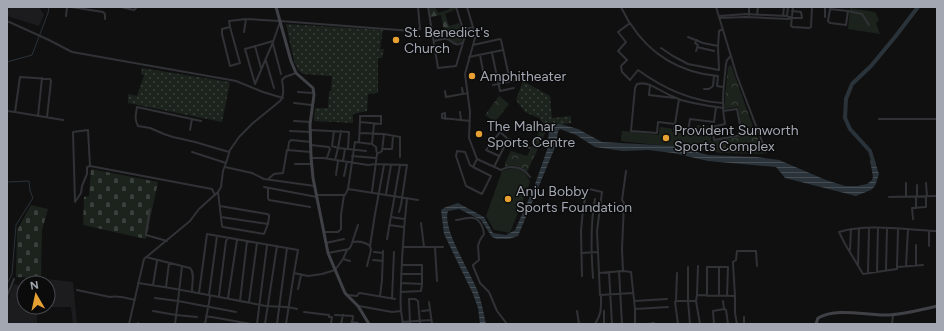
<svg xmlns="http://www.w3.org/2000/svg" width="944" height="331" font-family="Figtree,sans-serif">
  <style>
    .built { fill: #1c1c1e }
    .grass { fill: url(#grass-dots) }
    .forest { fill: url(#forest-firs) }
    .cemetery { fill: url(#cemetery-stones) }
    .park { fill: url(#park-crowns) }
    .pitch { fill: #1c231d }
    .water { fill: url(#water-rules) }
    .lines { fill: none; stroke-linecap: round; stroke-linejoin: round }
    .stream { stroke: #2a3339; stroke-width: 1 }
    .river { stroke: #2a3339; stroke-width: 4 }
    .street { stroke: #313236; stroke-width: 2 }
    .secondary { stroke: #3f4146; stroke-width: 3 }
    .poi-dot { fill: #e6a132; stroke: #0b0b0c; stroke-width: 1.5 }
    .labels { text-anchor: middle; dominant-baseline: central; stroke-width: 3; stroke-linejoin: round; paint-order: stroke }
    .poi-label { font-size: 14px; fill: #a2a7b1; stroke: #0b0b0c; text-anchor: start }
  </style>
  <defs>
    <pattern id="grass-dots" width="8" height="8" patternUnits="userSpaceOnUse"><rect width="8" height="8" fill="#1c231d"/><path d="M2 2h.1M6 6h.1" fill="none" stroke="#3a403b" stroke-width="1.8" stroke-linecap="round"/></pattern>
    <pattern id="forest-firs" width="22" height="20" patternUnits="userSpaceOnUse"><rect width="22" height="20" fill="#1c231d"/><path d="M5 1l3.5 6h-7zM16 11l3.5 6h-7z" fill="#3a403b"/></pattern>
    <pattern id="cemetery-stones" width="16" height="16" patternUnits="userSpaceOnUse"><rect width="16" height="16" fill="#1c231d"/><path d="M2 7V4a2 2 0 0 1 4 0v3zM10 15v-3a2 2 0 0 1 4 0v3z" fill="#3a403b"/></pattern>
    <pattern id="park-crowns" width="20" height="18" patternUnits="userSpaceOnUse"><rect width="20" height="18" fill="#1c231d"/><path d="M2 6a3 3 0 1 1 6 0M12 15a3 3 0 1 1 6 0" fill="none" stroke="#3a403b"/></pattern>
    <pattern id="water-rules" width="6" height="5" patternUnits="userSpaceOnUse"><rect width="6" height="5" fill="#2a3339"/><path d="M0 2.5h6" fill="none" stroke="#464e53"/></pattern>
  </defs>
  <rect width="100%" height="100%" fill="#101011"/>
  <!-- built -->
  <path class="built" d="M10 7H39L44 15 39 26 7 16V12Z
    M48 279 73 282 77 324H73L71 307H48Z
    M14 284 24 287V307H37V324H7V301Z"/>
  <!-- grass -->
  <path class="grass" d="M286 24 383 30 380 49H384L382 58H378V93L368 94 367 111 353 114V123L314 121 315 108H328L329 91H331L332 76 303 74 298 70 294 61Z
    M142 68 230 82 222 122 128 103V94L137 96 144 75 141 74Z
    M523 81 550 96 552 118 571 116V123L546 127 539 118 525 112 516 100Z"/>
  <!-- forest -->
  <path class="forest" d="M428 7H435L438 13 450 9 449 7H455L456 9 445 14 449 26 459 23C462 31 468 43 455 43L449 38 445 37 441 15 430 17Z"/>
  <!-- cemetery -->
  <path class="cemetery" d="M91 169 158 182 146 239 83 225 84 197 89 196Z
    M31 205 48 209 42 230 41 278 16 277 17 230Z"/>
  <!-- park -->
  <path class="park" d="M731 65 753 127 765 154 720 153 700 149 621 141 622 131 659 135 660 127 672 129V132L695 135 697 125 711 142 743 136 738 107 724 109 728 67Z
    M499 96 509 104 495 122 485 115Z
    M540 130 546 131 527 172C521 166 514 164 505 167V163L511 151 527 156Z"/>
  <!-- pitch -->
  <path class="pitch" d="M850 8 875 12 879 20 876 23 880 34 848 29Z
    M697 125 711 127V151L700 149 621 141 622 131 659 135 660 127 672 129V132L695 135Z
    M514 168C523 170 527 174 530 182L510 233 494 230 486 216 502 171 508 169Z"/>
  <!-- water -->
  <path class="water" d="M560 124 578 129 602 142 675 146 708 155 757 157 779 160 826 180 845 186H857L867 184 872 180 873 177 870 160 874 159 879 174 875 186 871 190 856 196 785 178 776 167 708 161 673 153 648 150 623 151 595 147 576 135 560 129 558 131 556 145 518 236 509 239H497L492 237 481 220 459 209 448 211C442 227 468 269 475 285 481 297 483 311 486 324H480L478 308 473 294 444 234 441 210 446 207 458 203 484 217 493 233 506 235 515 230 533 190 547 150 549 132 553 125Z"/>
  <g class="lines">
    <!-- stream -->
    <path class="stream" d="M7 62 32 55 48 13 49 7
      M7 182 29 181 30 191 33 198 16 225 12 274 7 284"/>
    <!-- river -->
    <path class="river" d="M874 164 870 151 850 129 845 118 846 99 852 84 871 66 895 37 918 7"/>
    <!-- street -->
    <path class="street" d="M71 7 103 12 105 14V19
      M121 7 134 10 137 7
      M428 7 438 68 456 66 465 36 456 7
      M467 7 475 34V38L465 74 470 112 469 138 477 159 501 170C512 164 523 167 530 177
      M621 7 630 24
      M716 7 737 76 766 152
      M793 7 791 26 793 27 809 28 811 27 812 7
      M830 9 848 11 846 25 830 23 828 21Z
      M848 11 862 14 869 25
      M749 15V7
      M757 15 758 7
      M66 16 67 7
      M719 16 746 14 787 16 792 18 788 19 746 17 720 18
      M783 16 784 7
      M787 16 788 7
      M825 17V7
      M792 18H802L801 12 792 11
      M7 21 49 40 72 52 225 79 236 81 263 92 283 98
      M230 27 222 29V34L230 66 240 63 230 27 229 21 246 19 280 21 412 31 420 29 418 7
      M463 30 473 27
      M244 32 246 19
      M688 37 703 43 718 46
      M434 41C438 40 444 38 447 39 454 41 454 48 463 42
      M273 44 281 74
      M473 45 500 39 501 40 510 81
      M255 46 261 68
      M697 47 714 51
      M661 48 673 56 688 64 719 70 718 47 719 31 723 29
      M696 51 698 45 695 43 697 40
      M492 53 500 91 514 88
      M480 55 483 71
      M469 57 503 50
      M266 61 274 88
      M255 84 273 42 280 22
      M255 84 245 49 273 41
      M493 85 517 80
      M650 85 649 95 675 98
      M462 88 463 94
      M704 89H709L713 86 714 76
      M445 91 446 97 468 93
      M298 92 313 93
      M294 103 312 105
      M722 103C691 101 664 89 638 70L630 80 622 72 621 66 627 60 618 51 626 42 618 32 630 23C650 55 681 73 718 76L717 86 723 87
      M716 107 714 122 690 119 688 131 674 130 675 124 658 122 657 133 631 131 635 88 637 84C641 83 643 83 647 84 651 85 654 87 658 89 665 93 673 97 681 100 695 104 709 106 723 108
      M7 111 15 112 20 77 50 79 51 81 47 117
      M723 111 737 109 742 135 714 140 712 127 725 124C721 104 724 84 726 64L727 60 731 56
      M15 112 63 120
      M460 112 461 120
      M38 116 42 78
      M445 119V113L442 114V118C451 119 461 120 470 121
      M879 119H937
      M201 121 137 107C136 114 134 119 138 126L150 128 164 134 173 137 195 142 229 152
      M294 121 311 122
      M675 124 679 99
      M190 130 192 119
      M311 130 349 132 348 149 366 151
      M290 131 311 132
      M334 131 332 146 338 148 335 160
      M341 131 338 148 348 149
      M360 133 384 134 400 137V157
      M359 142 360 122 381 124V116H360V122
      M372 144 376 147 377 154 372 192
      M311 145 329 147 330 149 327 158
      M383 149H392L393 136
      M288 150 289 142 291 140 311 142
      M192 152 226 163
      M377 154 382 151 384 134
      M352 156 376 158
      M499 156 486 150 500 132 508 139
      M312 158H323L368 165 376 164 407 165 401 205 399 212
      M343 161 345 149
      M295 164H312
      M90 166 87 167V174L82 186 81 193 75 202 73 132 88 130 90 166 212 189 215 195
      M225 167 252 173 264 179 315 186
      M473 167 491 176 482 194 466 186 456 156 457 151 465 152 470 165 473 167 477 159
      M494 167 508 139 530 148
      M336 175 338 161
      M344 176 347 162
      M267 180 274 174 283 173 287 150 311 152
      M926 183 927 196
      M917 185V196
      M264 187 317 197
      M268 188V198L269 200 310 207
      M348 189 418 200
      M218 192 222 226 223 227 264 234 268 224 221 217
      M386 194 391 165
      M317 195H345L348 189 355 142 372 144 374 124
      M916 196V208
      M889 197 937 196
      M906 197V183
      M220 206 267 214 269 215V217L268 224
      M150 209 146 233V235L167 241
      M391 217 404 219
      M913 219 912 208 926 207V196
      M456 220C460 220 464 218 468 218 479 216 483 226 484 234L480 240 478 246 479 260 473 265V266L480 283 489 292 497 311 507 324
      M389 225 404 227
      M929 231V246
      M324 232H338L341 229V215L344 195
      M387 239 400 165
      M353 242C359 241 365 242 370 246
      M326 243 344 239
      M403 247H424L421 223
      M424 247H435L437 281
      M435 247H443
      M347 250 343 259 350 261
      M850 250 851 229
      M374 252 383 253
      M328 253 349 249 351 246 358 225
      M581 253 598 252
      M146 257 190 268C195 273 192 283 192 290L193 292
      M373 260 383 261
      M858 265 859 228
      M916 265V245
      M923 265 897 267V269L863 274 845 244 839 232C868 223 907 230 937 231
      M182 266 178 301 236 312
      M367 266 371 250 370 246 375 214 384 165
      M906 266 908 229
      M688 267V301L690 324
      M897 267 898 229
      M886 270 887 228
      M619 271 622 324
      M623 271 622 249 624 203 622 200 626 171
      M609 272 612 324
      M877 272 878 228
      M294 273 308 276 322 274 335 270 343 259
      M599 273 623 271 631 272 635 309V324
      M868 273 869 228
      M401 274H422
      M582 276 581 231 583 209 587 189H589L602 192 597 231 600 295 633 293
      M593 278C591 251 590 225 595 199
      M138 283C181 289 223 298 266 306 276 307 286 306 297 309
      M401 283 422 284
      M153 285 157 261
      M166 287 169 263
      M298 289 301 275
      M77 290 110 297C118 295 126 298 135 300
      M401 292 421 291 422 284V265H402
      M199 293 207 234 298 250 294 273 286 324
      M348 295 357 296 359 293H360L395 299
      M697 295 698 266
      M719 295V267
      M7 296 14 279
      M219 296 226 241 228 238
      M380 296 382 280 383 251
      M707 296V267H728L727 296
      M155 298 178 301 175 324
      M228 298 237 240
      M392 299 394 252
      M240 301 247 241
      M634 301 667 299
      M676 301 677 273
      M723 301 724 309
      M249 302 257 243
      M429 302 432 324
      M359 306 392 312 401 311C400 301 401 292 401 283 402 254 404 226 407 198
      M635 309 668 307
      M153 311 176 315 197 317
      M401 311 403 324
      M422 311 430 310
      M577 311 579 324
      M604 311V324
      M304 312 329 315V317H332L331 324
      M335 315 353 316
      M206 316 251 324
      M352 322 358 323
      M402 322 431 320
      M129 324 144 259 190 221 199 209 218 192 221 187 223 171 226 163 230 150 239 137 253 123 280 101C285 95 283 87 282 80L285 77 296 73
      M138 324V323
      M205 324 210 297 209 295 217 236
      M257 324 267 245
      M265 324 277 246
      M277 324 287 248
      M341 324 343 315
      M351 324 353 318
      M410 324 409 299H415L418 301 420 324
      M595 324C602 314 601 307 601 295
      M626 324H635
      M648 324 654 323
      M678 324 675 302 677 301H696
      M700 324 696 301 697 295 735 296
      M714 324 713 311 724 309 726 310 728 324
      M737 324 735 313V296L733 263V262L736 260 737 251H756L757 266
      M744 324V317
      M892 324 893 315"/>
    <!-- secondary -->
    <path class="secondary" d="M276 7 291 61 296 73 313 88 314 95 310 124 311 157 313 178 328 253 345 293 358 306 369 324
      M816 324 818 318C837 307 868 316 889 315 905 314 921 310 937 306"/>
  </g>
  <!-- markers -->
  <g class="poi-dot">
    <circle cx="396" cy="40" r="4"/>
    <circle cx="472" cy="76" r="4"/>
    <circle cx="479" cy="134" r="4"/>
    <circle cx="666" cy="138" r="4"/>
    <circle cx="508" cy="199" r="4"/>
  </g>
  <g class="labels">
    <!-- poi labels -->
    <g class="poi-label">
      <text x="404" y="32">St. Benedict's<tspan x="404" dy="16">Church</tspan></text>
      <text x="480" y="76">Amphitheater</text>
      <text x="487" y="126">The Malhar<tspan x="487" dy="16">Sports Centre</tspan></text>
      <text x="674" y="130">Provident Sunworth<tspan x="674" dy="16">Sports Complex</tspan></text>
      <text x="516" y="191">Anju Bobby<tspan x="516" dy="16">Sports Foundation</tspan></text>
    </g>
  </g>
  <!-- border -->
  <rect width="944" height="331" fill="none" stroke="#a2a7b1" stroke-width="16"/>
  <!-- north arrow -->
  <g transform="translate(36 295) rotate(351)"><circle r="19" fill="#0b0b0c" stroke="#47494e"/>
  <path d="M0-3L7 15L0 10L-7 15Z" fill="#e6a132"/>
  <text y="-6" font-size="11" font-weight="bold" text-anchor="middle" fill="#a2a7b1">N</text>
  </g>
</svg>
